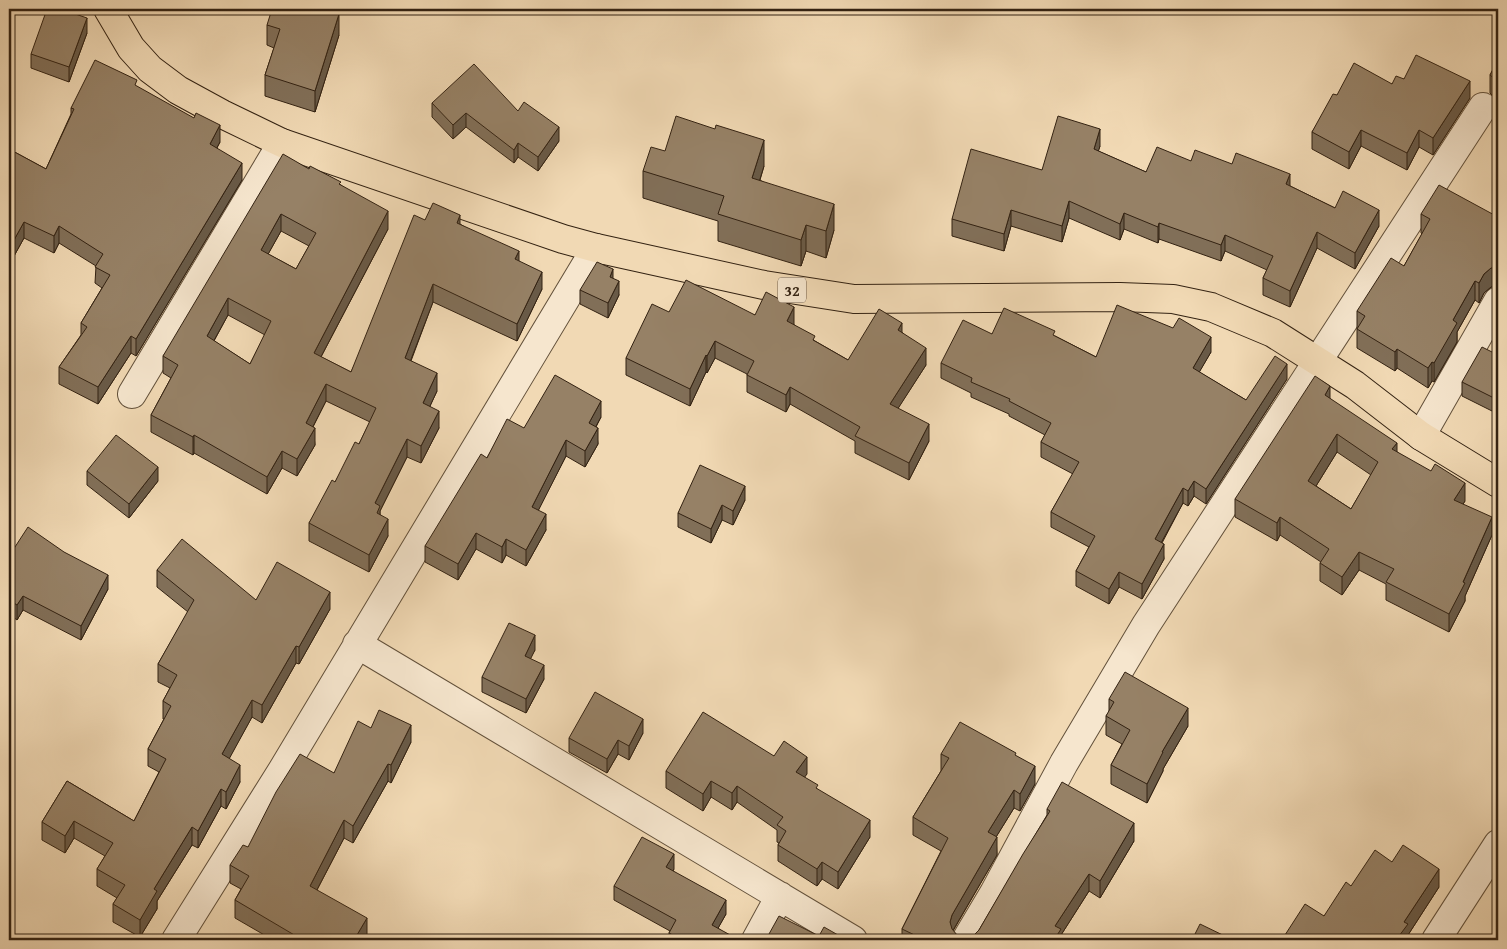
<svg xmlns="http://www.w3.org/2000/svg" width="1507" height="949" font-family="'Gentium Book Plus',serif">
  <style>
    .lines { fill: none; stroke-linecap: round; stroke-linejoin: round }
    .minor-casing { stroke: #62503a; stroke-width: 30 }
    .highway-casing { stroke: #332212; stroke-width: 30 }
    .minor { stroke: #f6e6ce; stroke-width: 28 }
    .highway { stroke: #f1d9b4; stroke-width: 28 }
    .wall { fill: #816f58; stroke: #332212; fill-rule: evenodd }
    .shaded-wall { fill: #695a47; stroke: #332212 }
    .building { fill: #968166; stroke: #332212; fill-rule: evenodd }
    .labels { text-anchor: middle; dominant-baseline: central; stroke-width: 4; stroke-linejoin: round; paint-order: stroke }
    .shield { fill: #f6e6ce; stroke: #6e5d4a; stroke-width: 1 }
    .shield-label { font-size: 15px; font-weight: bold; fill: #332212 }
  </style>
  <rect width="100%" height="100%" fill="#f1d9b4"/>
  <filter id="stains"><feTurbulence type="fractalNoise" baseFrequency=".004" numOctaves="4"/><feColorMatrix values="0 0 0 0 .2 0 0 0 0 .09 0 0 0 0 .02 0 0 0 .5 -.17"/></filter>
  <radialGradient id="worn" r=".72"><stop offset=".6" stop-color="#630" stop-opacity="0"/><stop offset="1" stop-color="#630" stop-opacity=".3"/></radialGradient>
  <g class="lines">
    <defs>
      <path id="minor" d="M132 394 282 143
        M1421 436 1498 301
        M357 644 853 940
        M176 940 283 769 596 248
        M756 940 780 896
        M966 940 994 893 1064 763 1146 625 1483 107
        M1436 940 1498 844"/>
      <path id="highway" d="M108 9 131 48 150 69 178 90 222 114 282 143 563 239 596 248 764 285 854 299 1120 297 1173 299 1211 307 1273 333 1355 385 1421 436 1498 483"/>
    </defs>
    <!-- minor casing -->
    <use href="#minor" class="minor-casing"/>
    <!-- highway casing -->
    <use href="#highway" class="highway-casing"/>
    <!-- minor -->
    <use href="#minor" class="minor"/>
    <!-- highway -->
    <use href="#highway" class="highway"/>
  </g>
  <!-- wall -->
  <path class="wall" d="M267 25 339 35 315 112 265 96V75L274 48 267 45Z
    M87 33 69 82 31 68V54Z
    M1498 60V107L1497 100 1490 93V75Z
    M1404 79 1470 98 1433 155 1419 147 1407 170 1361 146 1349 169 1312 149V132L1337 95 1392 84Z
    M137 87 220 142 217 148 242 180 136 356 131 353 98 404 59 384V367L81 335V323L102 288 95 283 96 266 59 243 54 253 24 238 14 256 9 253V149L46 169 71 114V108Z
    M432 103 518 111 559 141 538 171 518 157 514 163 466 127 453 139 432 117Z
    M1100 146 1098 151 1146 172 1191 161 1290 186 1335 208 1379 226 1355 269 1317 248 1290 307 1263 295V278L1267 270 1225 251 1221 261 1159 239 1158 243 1124 229 1120 240 1069 218 1062 242 1011 226 1004 251 952 236V219L1042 170Z
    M665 151 764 166 760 180 834 230 826 258 806 251 801 266 718 241V221L643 198V171Z
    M309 169 341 185 388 229 321 357 351 372 425 220 460 224 519 261 542 289 517 341 433 302 411 361 437 391 430 406 439 428 421 463 407 457 380 511V514L388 536 369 572 309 541V523L359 444 370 422 326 401 313 427 315 445 297 476 282 468 267 494 194 453 193 455 151 432V415L171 378 163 373V356ZM281 231 309 246 296 269 268 254ZM228 315 265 335 250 364 214 341Z
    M1421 214 1498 217V286L1491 287 1484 293 1479 303 1475 300 1457 332V342L1434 382 1432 381 1428 388 1397 368 1395 371 1357 348V311L1404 266 1422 234 1421 233Z
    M613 278 619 295 608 318 580 304V290Z
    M669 312 755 315 794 324V325L815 341 848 360 902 332 926 365 898 408 929 441 909 480 855 453V441L790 404 786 412 747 392V374L715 358 707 373 706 372 690 406 626 375V358Z
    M992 334 1055 336 1096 357 1211 352 1199 372 1246 400 1287 379 1206 504 1194 496 1188 506 1183 503 1162 543 1164 559 1142 599 1119 587 1109 604 1076 586V571L1089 547 1051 527V512L1073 474 1041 457V442L1045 435 1009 416V414L971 397V393L941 378V363Z
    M1498 355V414L1462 396V382Z
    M1330 399 1397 452 1465 501 1463 504 1492 535 1465 596V601L1449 632 1386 600V584L1359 570 1342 595 1320 581V563L1321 562 1280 535 1277 541 1235 517V499ZM1337 452 1371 475 1351 509 1316 486Z
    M601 417 596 427 598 444 585 467 566 456 538 510 546 530 526 566 506 555 502 563 476 549 458 580 425 562V546L524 428Z
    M87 471 158 481 129 518 87 485Z
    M745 500 733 525 722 520 711 543 678 527V513Z
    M9 547 13 550 108 589 81 640 23 610 17 620 9 614Z
    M157 570 256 600 330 609 299 664 296 663 262 723 252 717 229 758 240 782 226 809 221 806 198 848 192 845 157 901V909L140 937 113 922V904L117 898 97 886V869L105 856 74 838 65 853 42 840V822L67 781 134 821 159 772 148 766V749L164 719H163V701L170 688 158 682V664L188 612 157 587Z
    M535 650 530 658 544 679 526 713 482 692V677Z
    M1109 699 1188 726 1163 769V771L1147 803 1111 784V765L1122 744 1106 735V716L1109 712Z
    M371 728 411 742 391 783 388 781 353 843 344 838 317 890 367 936 364 940H273L235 918V900L241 889 230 883V865L248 847 334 773Z
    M643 733 629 760 618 754 607 773 569 752V738Z
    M941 754 1016 756 1035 784 1020 811 1014 808 996 837 997 855 953 931 958 936 965 938 973 936 979 930 1047 815V809L1134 841 1100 898 1089 891 1061 935V940H902V929L941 851 913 835V817L941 771Z
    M774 756 807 774 804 777 870 837 838 889 822 879 817 886 778 861V845L779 843 777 842V830L737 802 732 810 711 797 703 811 666 788V771Z
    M1392 862 1439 887 1408 935V940H1285V935L1324 916 1351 886Z
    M674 869 673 871 726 914 718 928 732 940H669V933L670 931 614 900V886Z"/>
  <!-- shaded-wall -->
  <path class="shaded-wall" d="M339 14V35L315 112V91Z
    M87 18V33L69 82V67Z
    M1470 81V98L1433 155V138Z
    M466 113V127L453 139V125Z
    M220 125V142L210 160V144Z
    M559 127V141L538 171V157Z
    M1100 129V146L1094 166V149Z
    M1361 130V146L1349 169V152Z
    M1419 130V147L1407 170V153Z
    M764 140V166L752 205V178Z
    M518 143V157L514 163V150Z
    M242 163V180L136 356V339Z
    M1290 174V190L1286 184Z
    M1069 201V218L1062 242V226Z
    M834 204V230L826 258V231Z
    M1011 210V226L1004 251V234Z
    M1379 210V226L1355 269V253Z
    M388 211V229L314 370V353Z
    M1124 213V229L1120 240V224Z
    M281 214V231L261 267V250Z
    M460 215V233L457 223Z
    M24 222V238L14 256V240Z
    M1159 223V239L1158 243V227Z
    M806 225V251L801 266V240Z
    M59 226V243L54 253V236Z
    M1317 232V248L1290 307V291Z
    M1225 235V251L1221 261V245Z
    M519 251V269L515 259Z
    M1497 266V285L1491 287 1484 293 1479 303V283L1484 274 1491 268Z
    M613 269V284L610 277Z
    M542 272V289L517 341V324Z
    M619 281V295L608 318V303Z
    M1475 281V300L1457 332V342L1434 382V363L1453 320Z
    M433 284V302L405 375V358Z
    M228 298V315L207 353V336Z
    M794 307V324L787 338V321Z
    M902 323V340L898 330Z
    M131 336V353L98 404V387Z
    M1211 337V352L1193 383V368Z
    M715 341V358L707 373V356Z
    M926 348V365L890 421V404Z
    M1397 349V368L1395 371V352Z
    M706 355V372L690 406V389Z
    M1432 362V381L1428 388V368Z
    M1287 364V379L1206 504V489Z
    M437 373V391L423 421V403Z
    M326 384V401L306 440V423Z
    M1330 386V404L1325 395Z
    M790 387V404L786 412V395Z
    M601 401V417L589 439V423Z
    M439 411V428L421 463V446Z
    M929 424V441L909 480V463Z
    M315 428V445L297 476V459Z
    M598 428V444L585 467V451Z
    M1337 434V452L1308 499V481Z
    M194 435V453L193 455V437Z
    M407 439V457L380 511V523L377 530 375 503Z
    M566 440V456L532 523V507Z
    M1397 443V461L1392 449Z
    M282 451V468L267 494V477Z
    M158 467V481L129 518V504Z
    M1194 481V496L1188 506V491Z
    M1465 483V501L1454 518V500Z
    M745 486V500L733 525V511Z
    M1183 488V503L1155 554V539Z
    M722 505V520L711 543V529Z
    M546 514V530L526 566V550Z
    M1280 517V535L1277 541V523Z
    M1492 517V535L1465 596V601L1449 632V614Z
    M388 519V536L369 572V555Z
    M476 533V549L458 580V564Z
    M506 539V555L502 563V547Z
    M1164 544V559L1142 599V584Z
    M1359 552V570L1342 595V577Z
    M1119 572V587L1109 604V589Z
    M108 575V589L81 640V626Z
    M330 592V609L299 664V647Z
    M23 596V610L17 620V605Z
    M535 635V650L525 670V656Z
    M296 646V663L262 723V705Z
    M544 665V679L526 713V699Z
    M252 700V717L222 772V754Z
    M1188 708V726L1163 769V771L1147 803V784L1162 752Z
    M643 719V733L629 760V746Z
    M411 725V742L391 783V765Z
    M618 740V754L607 773V759Z
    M807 757V774L796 789V772Z
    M388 764V781L353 843V826Z
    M240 765V782L226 809V792Z
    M1035 766V784L1020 811V794Z
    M711 781V797L703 811V794Z
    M737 786V802L732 810V793Z
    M221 789V806L198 848V831Z
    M1014 790V808L988 850V832Z
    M344 820V838L310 903V886Z
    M870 820V837L838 889V872Z
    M74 821V838L65 853V836Z
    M1134 823V841L1100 898V881Z
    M192 827V845L157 901V909L140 937V920L154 889Z
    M997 837V855L952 932 950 922 952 915Z
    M674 854V869L666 881V867Z
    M822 862V879L817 886V869Z
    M1439 869V887L1408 935V940H1396L1404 922Z
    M1089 874V891L1061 935V940H1054L1055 926Z
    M726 900V914L712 939V925Z
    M367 918V936L364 940H354Z"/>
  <!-- building -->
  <path class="building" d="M47 9H61L87 18 69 67 31 54Z
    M272 9H322L339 14 315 91 265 75 280 29 267 25Z
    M1416 55 1470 81 1433 138 1419 130 1407 153 1361 130 1349 152 1312 132 1333 94 1337 95 1354 63 1392 84 1396 76 1404 79Z
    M95 60 137 80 135 85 194 118 196 113 220 125 210 144 242 163 136 339 131 336 98 387 59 367 87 327 81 323 110 275 95 267 103 254 59 226 54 236 24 222 14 240 9 237V149L46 169 74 109 71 108Z
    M1498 60V89L1497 81 1490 75Z
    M474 64 518 111 524 102 559 127 538 157 518 143 514 150 466 113 453 125 432 103Z
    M676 116 715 129 716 125 764 140 752 178 834 204 826 231 806 225 801 240 718 214 724 196 643 171 651 147 665 151Z
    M1058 116 1100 129 1094 149 1146 172 1157 147 1191 161 1195 150 1232 164 1236 153 1290 174 1286 184 1335 208 1343 191 1379 210 1355 253 1317 232 1290 291 1263 278 1273 256 1225 235 1221 245 1159 223 1158 227 1124 213 1120 224 1069 201 1062 226 1011 210 1004 234 952 219 971 149 1042 170Z
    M283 154 309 169 310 166 341 182 339 184 388 211 314 353 351 372 414 215 425 220 433 203 460 215 457 223 519 251 515 259 542 272 517 324 433 284 405 358 437 373 423 403 439 411 421 446 407 439 375 503 380 506 377 513 388 519 369 555 309 523 332 480 335 482 355 442 359 444 376 408 326 384 306 423 315 428 297 459 282 451 267 477 194 435 193 437 151 415 178 365 163 356ZM281 214 316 233 296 269 261 250ZM228 298 271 321 250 364 207 336Z
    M1439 185 1498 217V267L1491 268 1484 274 1479 283 1475 281 1453 320 1457 323 1434 363 1432 362 1428 368 1397 349 1395 352 1357 329 1365 316 1357 311 1391 258 1404 266 1430 219 1421 214Z
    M597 262 613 269 610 277 619 281 608 303 580 290Z
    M686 280 755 315 766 292 794 307 787 321 815 336 813 340 848 360 879 309 902 323 898 330 926 348 890 404 929 424 909 463 855 436 860 427 790 387 786 395 747 375 754 361 715 341 707 356 706 355 690 389 626 358 652 304 669 312Z
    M1117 305 1173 328 1179 318 1211 337 1193 368 1246 400 1275 356 1287 364 1206 489 1194 481 1188 491 1183 488 1155 539 1164 544 1142 584 1119 572 1109 589 1076 571 1095 536 1051 512 1079 462 1041 442 1051 423 1009 401 1010 399 971 382 972 378 941 363 963 320 992 334 1004 308 1055 331 1053 335 1096 357Z
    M1482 347 1498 355V400L1462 382Z
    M555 375 601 401 589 423 598 428 585 451 566 440 532 507 546 514 526 550 506 539 502 547 476 533 458 564 425 546 481 454 487 458 507 419 524 428Z
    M1315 376 1330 386 1325 395 1397 443 1392 449 1431 471 1435 464 1465 483 1454 500 1492 517 1463 582 1465 583 1449 614 1386 582 1394 569 1359 552 1342 577 1320 563 1329 549 1280 517 1277 523 1235 499ZM1337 434 1378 462 1351 509 1308 481Z
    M116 435 158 467 129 504 87 471Z
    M700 465 745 486 733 511 722 505 711 529 678 513Z
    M28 527 64 552 108 575 81 626 23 596 17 605 9 600V547L13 550Z
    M182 539 256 600 277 562 330 592 299 647 296 646 262 705 252 700 222 754 240 765 226 792 221 789 198 831 192 827 154 889 157 891 140 920 113 904 125 885 97 869 113 843 74 821 65 836 42 822 67 781 134 821 166 759 148 749 171 706 163 701 177 675 158 664 194 600 157 570Z
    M509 623 535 635 525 656 544 665 526 699 482 677Z
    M1125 672 1188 708 1162 752H1163L1147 784 1111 765 1130 730 1106 716 1114 702 1109 699Z
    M595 692 643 719 629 746 618 740 607 759 569 738Z
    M379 710 411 725 391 765 388 764 353 826 344 820 310 886 367 918 354 940H296L294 939 296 936 235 900 249 876 230 865 243 845 248 847 276 792 300 754 334 773 358 721 371 728Z
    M703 712 774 756 784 741 807 757 796 772 818 785 816 788 870 820 838 872 822 862 817 869 778 845 786 831 777 825 783 817 737 786 732 793 711 781 703 794 666 771Z
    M960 722 1016 753 1015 755 1035 766 1020 794 1014 790 988 832 997 837 952 915 950 922 952 929 958 936 965 938 973 936 979 930 1023 854 1050 811 1047 809 1062 782 1134 823 1100 881 1089 874 1055 926 1061 929 1054 940H948L942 936 940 940H925L902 929 948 838 913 817 949 758 941 754Z
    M642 837 674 854 666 867 726 900 712 925 732 936 730 940H682L669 933 676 920 614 886Z
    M1403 845 1439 869 1404 922 1408 924 1396 940H1294L1285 935 1305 904 1324 916 1346 882 1351 886 1375 850 1392 862Z
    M779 916 819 936 824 927 845 939 849 940H760L765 939 769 934Z
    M1200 924 1233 940H1192Z
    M1498 931V940H1492Z
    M1453 936 1458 940H1450Z"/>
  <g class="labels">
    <!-- shield labels -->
    <rect class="shield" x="778" y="277.5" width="28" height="25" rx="4"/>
    <g class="shield-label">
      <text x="792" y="290">32</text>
    </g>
  </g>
  <!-- margin -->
  <rect width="1507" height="949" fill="none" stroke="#f1d9b4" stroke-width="30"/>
  <rect x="10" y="10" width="1487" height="929" fill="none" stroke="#332212" stroke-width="2.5"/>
  <rect x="15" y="15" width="1477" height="919" fill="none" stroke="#332212"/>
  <rect width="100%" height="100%" filter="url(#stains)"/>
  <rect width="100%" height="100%" fill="url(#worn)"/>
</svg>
